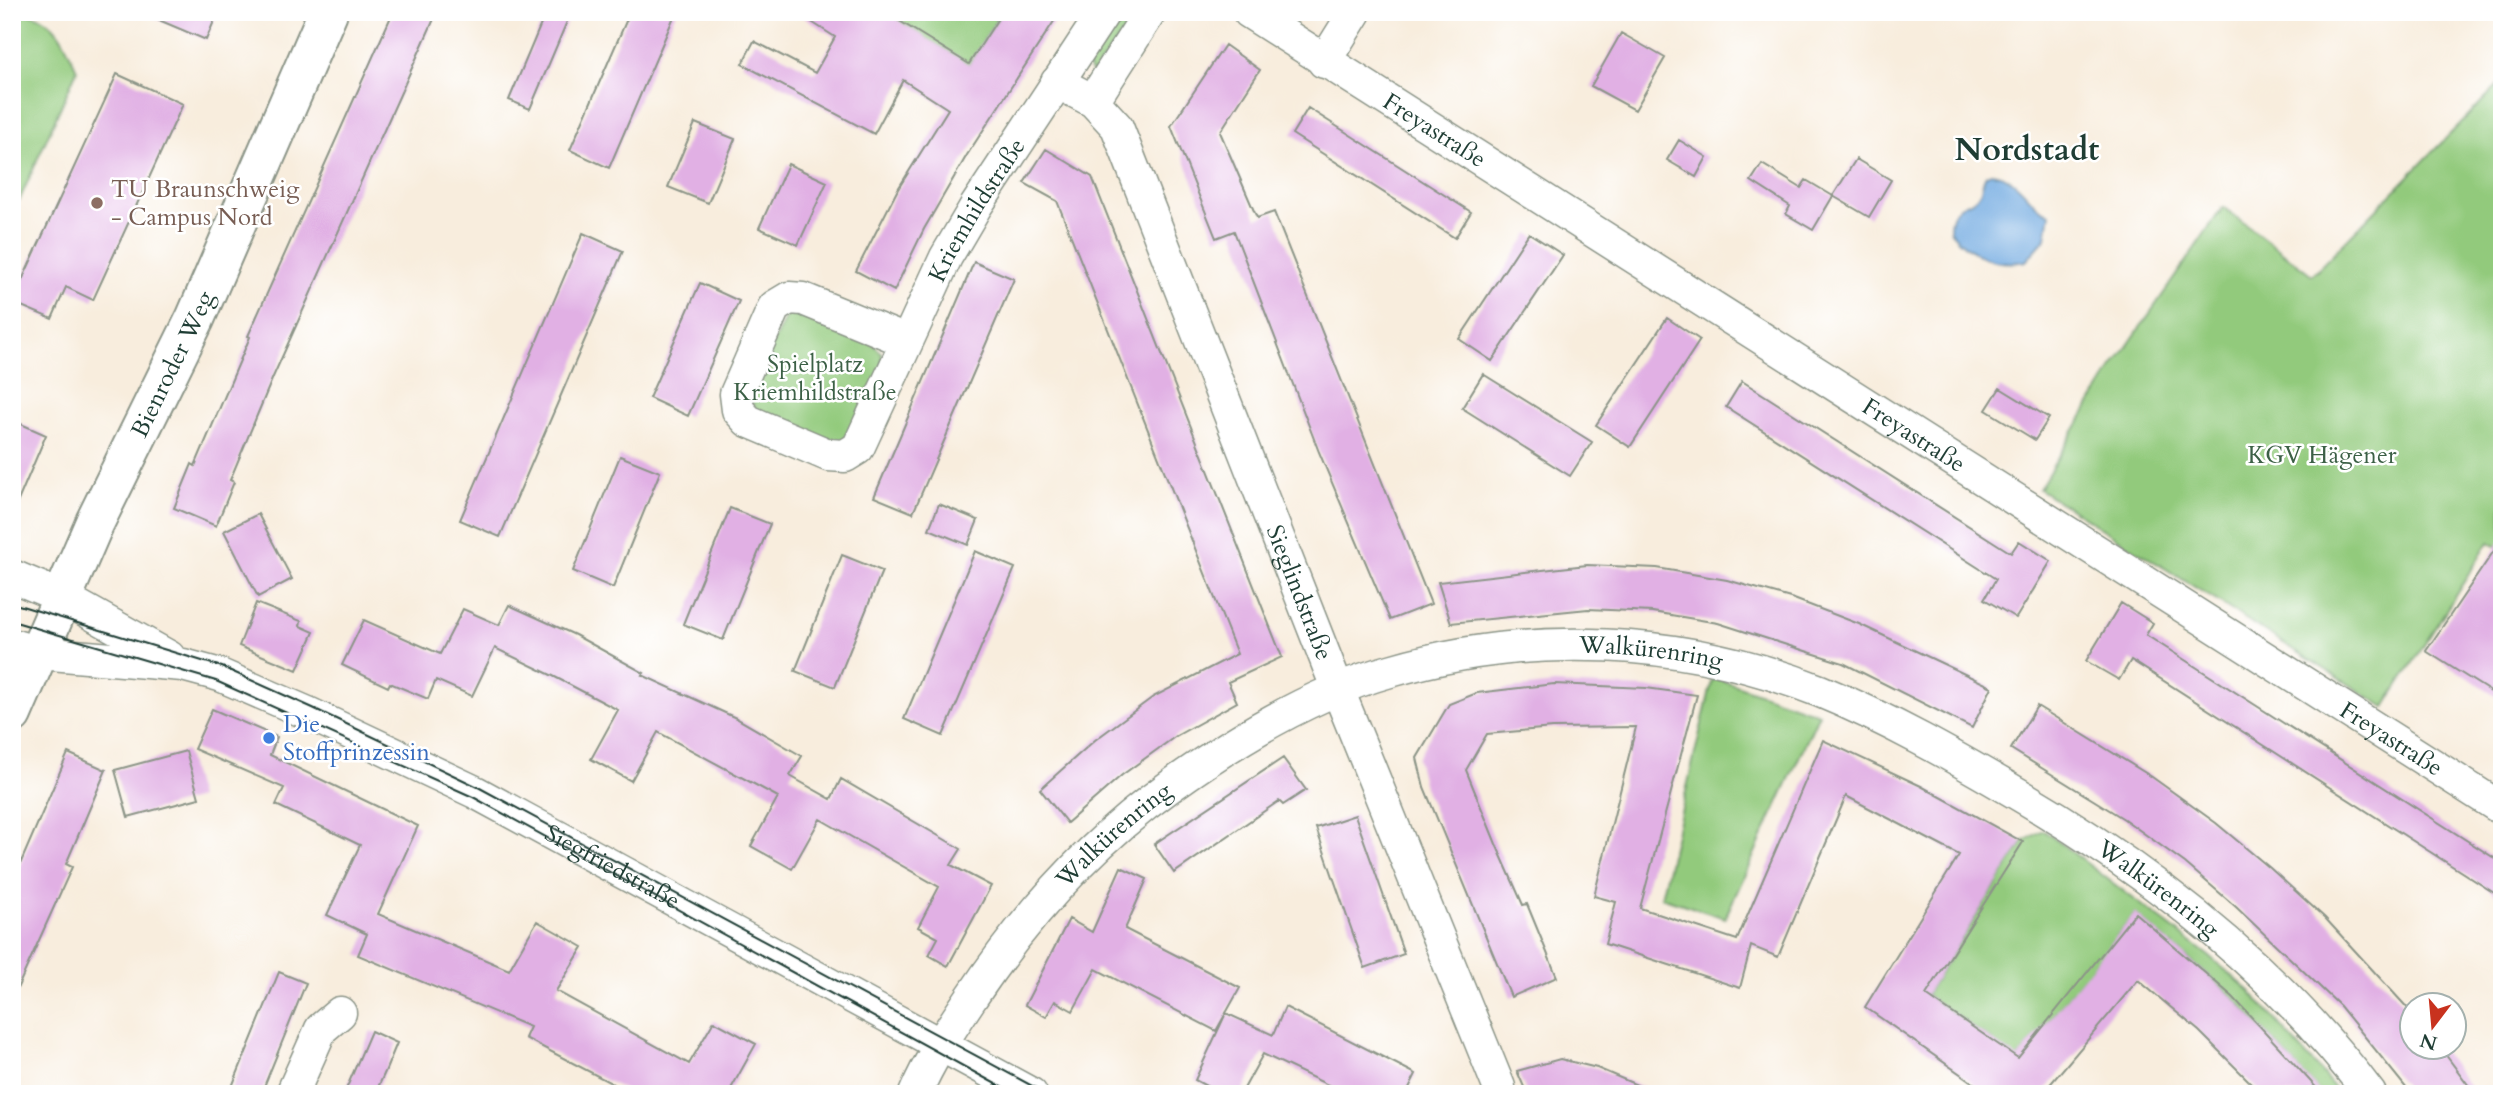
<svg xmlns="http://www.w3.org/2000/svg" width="2514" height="1106" font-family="Cardo,serif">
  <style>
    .green { fill: #92ca7c; stroke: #588458; stroke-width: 2 }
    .water { fill: #70a9e0; stroke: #48738a; stroke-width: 2 }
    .building { fill: #e1b0e4 }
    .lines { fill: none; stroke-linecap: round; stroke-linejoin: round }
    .minor-casing { stroke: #8c9588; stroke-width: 35 }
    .major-casing { stroke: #8c9588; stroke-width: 42 }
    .minor { stroke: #fff; stroke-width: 32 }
    .major { stroke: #fff; stroke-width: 38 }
    .tram { stroke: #1f3d34; stroke-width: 2 }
    .education-dot { fill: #8d6e63; stroke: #fff; stroke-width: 2.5 }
    .shop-dot { fill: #3f7fe0; stroke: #fff; stroke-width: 2.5 }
    .labels { text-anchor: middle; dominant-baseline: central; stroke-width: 5; stroke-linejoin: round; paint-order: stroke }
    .street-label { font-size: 24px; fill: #1f3d34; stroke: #fff }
    .education-label { font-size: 24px; fill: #785e54; stroke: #fff; text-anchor: start }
    .park-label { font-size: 24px; fill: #3c6046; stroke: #fff }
    .shop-label { font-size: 24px; fill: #366cbe; stroke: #fff; text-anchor: start }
    .district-label { font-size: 32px; font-weight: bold; fill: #1f3d34; stroke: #fff }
  </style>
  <rect width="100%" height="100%" fill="#fff"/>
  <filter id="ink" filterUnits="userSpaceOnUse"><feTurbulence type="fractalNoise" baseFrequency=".0143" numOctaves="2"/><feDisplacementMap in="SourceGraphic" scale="14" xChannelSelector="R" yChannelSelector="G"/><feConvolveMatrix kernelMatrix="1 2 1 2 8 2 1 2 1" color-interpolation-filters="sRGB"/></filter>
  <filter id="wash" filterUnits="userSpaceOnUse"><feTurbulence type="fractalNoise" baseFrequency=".00686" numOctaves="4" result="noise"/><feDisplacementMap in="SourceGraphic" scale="28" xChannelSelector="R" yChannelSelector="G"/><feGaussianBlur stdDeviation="1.57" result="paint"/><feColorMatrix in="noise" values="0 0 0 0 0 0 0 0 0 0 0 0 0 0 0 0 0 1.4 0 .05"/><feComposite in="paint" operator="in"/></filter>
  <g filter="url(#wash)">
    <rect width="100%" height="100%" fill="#f8eddd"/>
    <!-- green -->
    <path class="green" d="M12 12C54 12 62 36 77 70L20 199 12 206Z
      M884 12H1002L969 65Z
      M1117 12H1138L1094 72H1091L1087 65Z
      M2502 81V549L2489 542 2385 707 2039 489 2113 367 2223 207 2312 275Z
      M789 310 872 342 882 354V368L843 445 756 411 748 394Z
      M1713 677 1819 714 1725 918 1661 897Z
      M2043 830 2209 956 2251 992 2340 1094H2321L2233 997 2135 914 2018 1059 1926 995 2023 842Z"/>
    <!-- water -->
    <path class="water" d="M1991 173C2013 175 2023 192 2036 205 2039 209 2046 211 2050 214L2046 238 2026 261C1993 267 1970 255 1950 231 1949 199 1971 210 1980 192 1983 187 1982 181 1986 175Z"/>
    <g id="blocks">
      <!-- building -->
      <path class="building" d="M140 12H218L206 40Z
        M393 12H417L434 19 273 377 230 480 234 482 216 526 174 508 192 464 195 466 250 337 248 336Z
        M546 12H571L530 109 509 100Z
        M630 12H676L609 168 570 150Z
        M796 12H885L969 64 1002 12H1060L967 155 924 229 894 291 856 271 898 189 948 109 903 80 874 134 742 64 754 41 815 73 835 37Z
        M1621 33 1665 58 1635 110 1591 86Z
        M1225 45 1260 70 1220 132 1257 218 1274 212 1431 604 1390 620 1319 452 1234 231 1216 238 1171 126Z
        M117 74 183 104 93 300 66 287 52 319 12 302Z
        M1308 108 1471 212 1455 238 1292 134Z
        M695 123 735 139 708 203 668 187Z
        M1679 140 1707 157 1696 177 1667 160Z
        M1046 149 1092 177 1282 657 1228 682 1237 702 1176 736 1122 775 1067 823 1040 789 1095 740 1153 697 1237 654 1057 201 1024 183Z
        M1856 159 1891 180 1869 217 1833 196Z
        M788 164 827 182 798 245 759 228Z
        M1762 164 1801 188 1806 180 1833 196 1813 230 1786 214 1790 206 1751 181Z
        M583 233 623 251 500 537 460 520Z
        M1529 233 1563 255 1492 361 1459 339Z
        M974 262 1014 279 913 513 874 497Z
        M700 283 739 301 688 416 649 398Z
        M1667 318 1700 340 1630 447 1596 425Z
        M1483 374 1592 442 1570 476 1462 408Z
        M1742 381 2011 553 2019 541 2051 561 2016 618 1984 599 1996 579 1726 407Z
        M2000 388 2049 418 2035 440 1986 410Z
        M12 420 46 435 12 515Z
        M620 456 660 472 613 588 573 571Z
        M939 504 978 520 968 545 929 529Z
        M730 508 770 524 723 640 683 624Z
        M258 514 292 579 258 597 224 531Z
        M2502 539V699L2426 651Z
        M975 551 1015 568 943 736 904 719Z
        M842 555 882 571 835 687 795 671Z
        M1587 565 1657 568 1727 580 1794 599 1859 624 1992 687 1972 728 1843 663 1718 623 1653 612 1588 609 1451 623 1438 582Z
        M256 603 301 621 300 626 314 632 297 670 239 646Z
        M2121 603 2153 623 2146 635 2502 863V898L2131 660 2119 680 2086 661Z
        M509 605 575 635 644 673 642 675 736 718 802 756 790 776 831 799 841 779 961 849 951 865 991 886 948 966 929 955 938 938 918 927 939 887 820 819 792 869 751 846 778 797 658 732 631 781 591 759 618 710 553 676 495 648 472 696 436 680 428 699 390 683 388 687 342 665 364 620 440 654 463 609 499 625Z
        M1554 684 1646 688 1697 695 1640 908 1737 940 1823 740 1921 786 2023 842 1926 995 2018 1058 2135 913 2233 997 2322 1094H2262L2199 1031 2138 980 2042 1094H1989L1865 1007 1959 855 1846 796 1778 957 1751 946 1740 988 1605 944 1616 902 1594 896 1636 727 1553 728 1487 734 1466 770 1496 844 1523 905 1527 904 1557 977 1511 997 1424 787 1417 758 1449 704 1477 693Z
        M2037 706 2152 777 2216 823 2270 868 2325 918 2412 1013V1046H2439L2475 1094H2411L2340 1006 2236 907 2185 863 2124 819 2011 749Z
        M212 709 277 737 270 755 418 826 378 914 509 970 537 921 583 947 556 991 689 1064 714 1021 756 1044 728 1094H632L525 1038 530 1027 358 955 367 934 327 915 360 845 276 805 284 788 194 749Z
        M186 751 199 798 128 817 115 770Z
        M68 753 106 770 66 864 72 867 12 1000V883Z
        M1283 758 1306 790 1283 805 1279 801 1174 873 1154 844Z
        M1355 815 1404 954 1365 968 1316 828Z
        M1121 867 1147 879 1125 929 1240 988 1216 1031 1096 969 1073 1011 1055 1001 1046 1017 1025 1005 1069 919 1092 932Z
        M279 972 306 983 261 1094H229Z
        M1285 1007 1416 1074 1406 1094H1347L1263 1054 1241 1094H1221L1195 1080 1226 1013 1273 1035Z
        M371 1031 397 1043 385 1072 375 1094H344Z
        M1560 1059 1597 1068 1658 1094H1527L1517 1071Z"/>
    </g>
  </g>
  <g filter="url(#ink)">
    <use href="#blocks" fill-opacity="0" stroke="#8c9588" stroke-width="2"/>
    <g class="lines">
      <defs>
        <g id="minor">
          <path id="s1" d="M1249 12 2502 809"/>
          <path d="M1324 62 1355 12"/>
          <path id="s2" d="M1057 82 1093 101 1117 127 1338 690 1499 1087"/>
          <path d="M1093 101 1150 12"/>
          <path id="s3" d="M906 341 803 299 789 298 774 307 736 394 738 410 748 421 828 455 845 456 858 448 946 257 976 206 1104 12"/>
          <path d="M12 576 62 597 169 657"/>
          <path id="s4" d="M12 645 39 653 183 665 220 675 310 714 475 792 1031 1094"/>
          <path d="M292 1094 321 1029 340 1013"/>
          <path id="s5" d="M915 1094C929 1061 949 1031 969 1001 1024 918 1088 845 1169 787 1233 741 1314 692 1390 671 1530 630 1684 637 1820 691 1888 719 1955 757 2018 794 2151 872 2277 970 2370 1094"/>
        </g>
        <g id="major">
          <path id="s6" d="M12 714 95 522 195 319 328 12"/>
        </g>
      </defs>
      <!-- minor casing -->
      <use href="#minor" class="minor-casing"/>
      <!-- major casing -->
      <use href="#major" class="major-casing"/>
      <!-- minor -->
      <use href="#minor" class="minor"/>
      <!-- major -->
      <use href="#major" class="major"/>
      <!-- tram -->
      <path class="tram" d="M12 603 222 667 313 708 478 787 1047 1094
        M12 621 216 681 473 797 1014 1094"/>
    </g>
  </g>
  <!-- markers -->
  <circle class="education-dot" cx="97" cy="203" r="7"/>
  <circle class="shop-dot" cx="269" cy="738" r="7"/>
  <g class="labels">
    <!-- street labels -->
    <g class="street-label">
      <text stroke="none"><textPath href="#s1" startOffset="220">Freyastraße</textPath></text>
      <text stroke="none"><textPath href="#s3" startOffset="654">Kriemhildstraße</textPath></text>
      <text stroke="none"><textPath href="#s6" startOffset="385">Bienroder Weg</textPath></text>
      <text stroke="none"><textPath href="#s1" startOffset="788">Freyastraße</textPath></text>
      <text stroke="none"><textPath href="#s2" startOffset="576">Sieglindstraße</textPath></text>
      <text stroke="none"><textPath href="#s5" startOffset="917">Walkürenring</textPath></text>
      <text stroke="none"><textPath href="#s1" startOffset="1354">Freyastraße</textPath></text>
      <text stroke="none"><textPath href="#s5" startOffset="329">Walkürenring</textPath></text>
      <text stroke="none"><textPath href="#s4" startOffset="648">Siegfriedstraße</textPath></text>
      <text stroke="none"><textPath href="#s5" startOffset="1484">Walkürenring</textPath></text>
    </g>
    <!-- education labels -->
    <g class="education-label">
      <text x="111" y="189">TU Braunschweig<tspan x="111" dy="28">- Campus Nord</tspan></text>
    </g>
    <!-- park labels -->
    <g class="park-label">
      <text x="815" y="364">Spielplatz<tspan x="815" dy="28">Kriemhildstraße</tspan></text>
      <text x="2322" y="455">KGV Hägener</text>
    </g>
    <!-- shop labels -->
    <g class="shop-label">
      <text x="283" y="724">Die<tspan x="283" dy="28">Stoffprinzessin</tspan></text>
    </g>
    <!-- district labels -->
    <g class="district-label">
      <text x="2027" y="150">Nordstadt</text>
    </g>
  </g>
  <!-- margin -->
  <rect width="2514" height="1106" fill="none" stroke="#fff" stroke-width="42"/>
  <!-- north arrow -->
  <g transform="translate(2433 1026) rotate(196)"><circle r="33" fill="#ffffff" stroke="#a5b1ae" stroke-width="2"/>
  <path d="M0-5L12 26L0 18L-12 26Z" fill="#c8321e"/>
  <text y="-10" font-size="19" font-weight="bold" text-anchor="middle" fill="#1f3d34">N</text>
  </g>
</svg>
